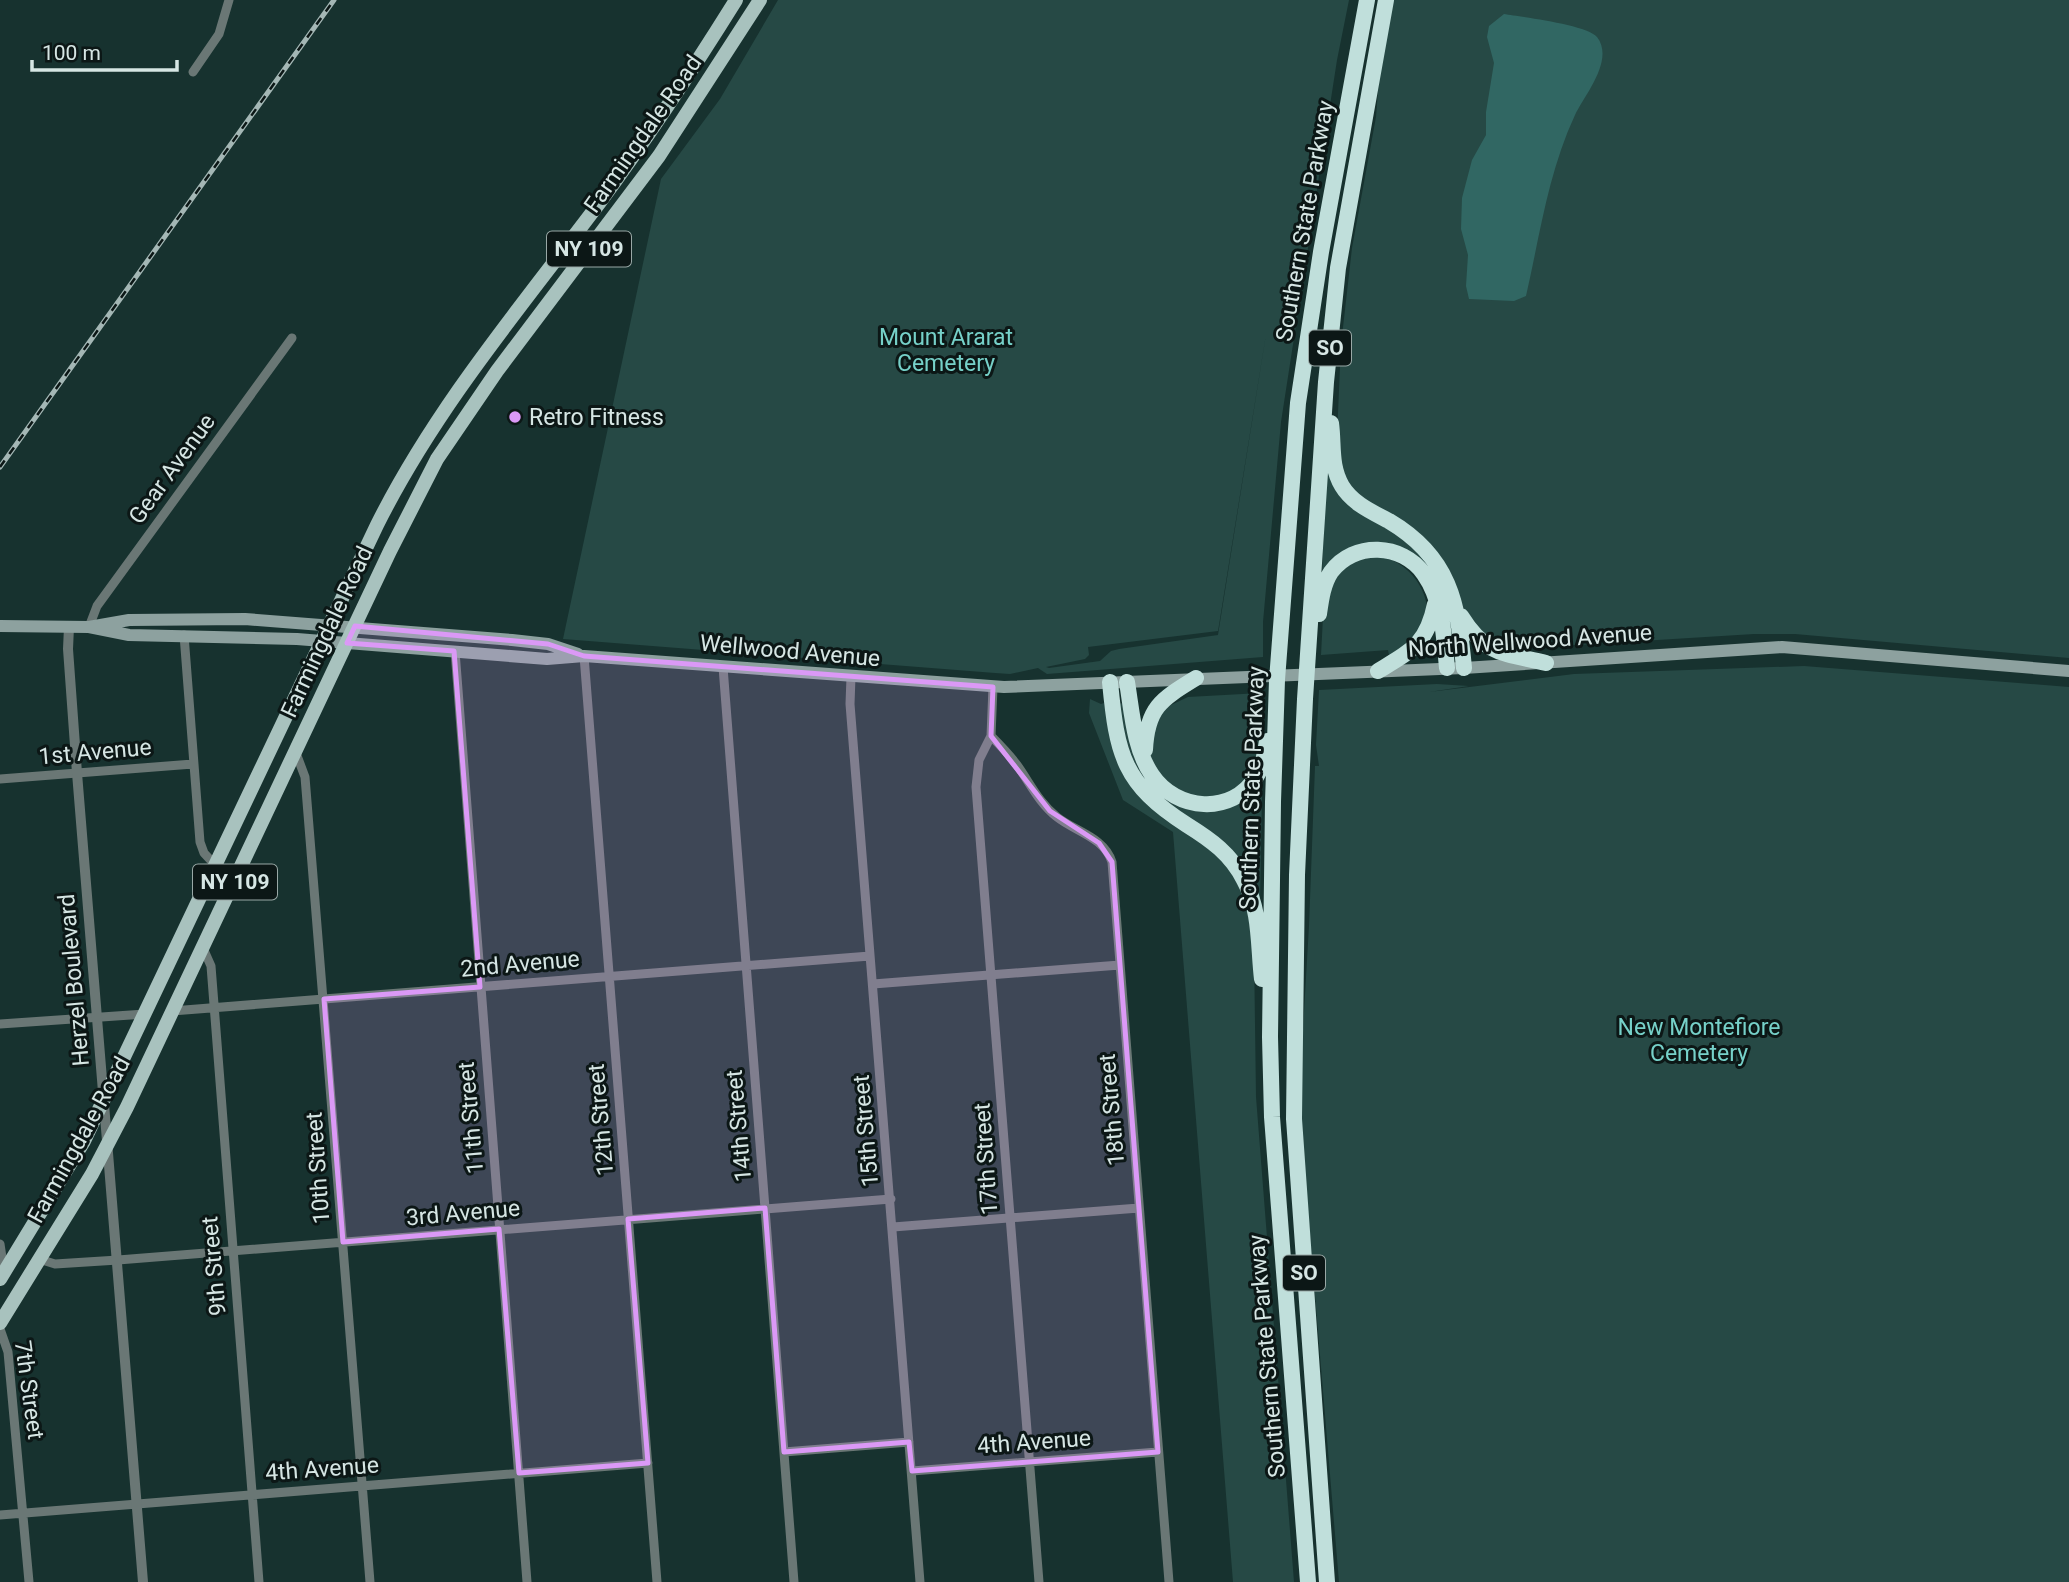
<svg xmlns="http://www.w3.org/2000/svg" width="2069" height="1582" font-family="Roboto,sans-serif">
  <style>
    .green { fill: #264945; fill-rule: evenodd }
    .water { fill: #316763 }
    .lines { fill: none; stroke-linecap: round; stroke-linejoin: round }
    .minor { stroke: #6a7775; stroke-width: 9 }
    .tertiary { stroke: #6a7775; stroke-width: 10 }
    .secondary { stroke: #8da19f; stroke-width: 12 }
    .primary { stroke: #a8c2be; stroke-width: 14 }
    .motorway { stroke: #c0dfdb; stroke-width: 16 }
    .rail-casing { stroke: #a4b7b5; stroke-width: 5 }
    .rail { stroke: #0c1716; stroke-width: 2.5; stroke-dasharray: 8; stroke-linecap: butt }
    .marked { fill: #db99f6; fill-opacity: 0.2; stroke: #db99f6; stroke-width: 5; stroke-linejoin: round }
    .poi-dot { fill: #db99f6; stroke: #0c1716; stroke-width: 2.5 }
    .labels { text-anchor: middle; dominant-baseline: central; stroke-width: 6; stroke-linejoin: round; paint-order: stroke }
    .shield { fill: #0c1716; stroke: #99a8a6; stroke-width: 2 }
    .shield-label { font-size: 21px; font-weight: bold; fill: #d6e6e4 }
    .street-label { font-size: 23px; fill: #d6e6e4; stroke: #0c1716 }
    .park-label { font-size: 23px; fill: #76d1c9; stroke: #0c1716 }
    .poi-label { font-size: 23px; fill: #d6e6e4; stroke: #0c1716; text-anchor: start }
  </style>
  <rect width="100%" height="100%" fill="#17322f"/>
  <!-- green -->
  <path class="green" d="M778 0H1349L1337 60 1281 422 1263 622V657L1047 674 1038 668 1010 674 995 673 563 639 661 179 720 99ZM1267 328 1218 635 1119 649 1111 651 1100 661 1049 668 1046 667 1085 659 1089 655 1088 647 1218 631Z
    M1392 0H2069V658L1795 634H1754L1511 649 1492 646 1473 629 1442 559 1418 532 1357 497 1336 458 1341 345 1352 248 1376 117 1380 64Z
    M1326 473 1330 474 1432 566 1449 605 1453 649 1443 604 1388 546 1322 574Z
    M1358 557C1367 557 1378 555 1386 558 1415 566 1439 605 1421 633 1413 645 1402 649 1389 655L1388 650 1321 655 1323 617 1336 572Z
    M1804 666 2069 687V1582H1339L1302 1140 1301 1064 1309 926 1315 766H1319L1316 745 1319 690 1437 684 1469 686 1429 692 1574 674Z
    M1261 693 1257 730 1261 731C1259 747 1259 765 1248 778 1220 814 1161 799 1150 755 1147 743 1154 725 1156 712L1188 697Z
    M1090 699 1101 704 1104 703 1115 756 1142 799 1164 819 1219 856 1233 871 1245 893 1254 951 1256 1097 1294 1582H1233L1173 832 1123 800 1089 713Z
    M1121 703 1124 705C1132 740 1135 785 1173 802 1181 806 1190 810 1199 810 1209 810 1249 783 1260 776L1262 792 1260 903 1248 880 1135 775 1117 706Z"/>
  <!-- water -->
  <path class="water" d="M1504 14C1522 17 1587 25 1597 37 1615 60 1584 96 1575 115 1548 173 1540 235 1526 296L1514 301 1469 299 1466 286 1468 255 1461 229 1462 198 1472 160 1486 135V112L1494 63 1487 37 1489 26Z"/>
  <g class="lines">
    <!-- minor -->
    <path class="minor" d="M193 72 219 34 229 0
      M89 627 97 606 292 338
      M184 635 200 842 204 853 216 866
      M455 651 527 1582
      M584 656 657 1582
      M723 667 794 1582
      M851 677 850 704 920 1582
      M993 687 991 736 979 760 976 787 1039 1582
      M991 736C1000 745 1009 754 1017 765 1030 783 1039 803 1057 817 1076 832 1104 837 1112 862L1169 1582
      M296 753 305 777 370 1582
      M0 779 193 764
      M203 948 211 966 259 1582
      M873 984 1120 965
      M172 1011 870 956
      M0 1024 145 1014
      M893 1227 1139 1208
      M0 1244 4 1271
      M39 1259 55 1264 118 1260 891 1199
      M0 1329 8 1352 29 1582
      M784 1452 909 1442
      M912 1471 1158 1452
      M0 1515 648 1463"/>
    <!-- tertiary -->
    <path class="tertiary" d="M69 627 68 649 77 773 143 1582"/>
    <!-- secondary -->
    <path class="secondary" d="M0 626 89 627 129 620 245 619 512 640 548 644 578 654
      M89 627 129 635 297 639 547 659 584 656 1004 687 1464 668 1782 647 2069 671"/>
    <!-- primary -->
    <path class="primary" d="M0 1279 84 1141 377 525C436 407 521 307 600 202 648 137 693 69 736 0
      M0 1323 92 1174 127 1107 390 551 437 459 497 371 659 156 760 0"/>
    <!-- motorway -->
    <path class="motorway" d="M1331 423C1334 445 1330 466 1342 486 1352 503 1372 512 1389 521 1450 557 1458 603 1464 668
      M1319 614C1321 600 1323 584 1331 572 1354 541 1402 543 1424 574 1443 601 1444 637 1447 668
      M1461 616C1486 656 1504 653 1546 663
      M1378 671C1411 651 1427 644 1435 604
      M1110 682C1117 755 1123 784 1187 825 1211 840 1231 854 1244 880 1261 911 1258 946 1262 979
      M1127 682C1132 712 1134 749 1152 775 1176 811 1232 816 1256 777 1263 766 1265 753 1267 741
      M1145 750C1147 707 1162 699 1196 678
      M1308 1582 1272 1117 1270 1037 1273 802 1277 680 1298 403 1321 252 1367 0
      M1327 1582 1294 1119 1297 875 1305 699 1326 382 1338 268 1386 0"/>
    <defs>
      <path id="rail" d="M0 467 334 0"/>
    </defs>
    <!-- rail casing -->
    <use href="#rail" class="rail-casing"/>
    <!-- rail -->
    <use href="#rail" class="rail"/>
  </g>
  <!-- marked area -->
  <path class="marked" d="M355 626 548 644 584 656 993 687 991 736 1050 811 1099 843 1112 862 1158 1452 912 1471 909 1442 784 1452 765 1208 628 1219 648 1463 519 1473 499 1229 343 1242 324 999 480 987 454 651 347 643Z"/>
  <!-- markers -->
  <circle class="poi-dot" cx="515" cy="417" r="7"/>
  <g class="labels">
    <!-- shield labels -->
    <g class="shield">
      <rect x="547" y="231.5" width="84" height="35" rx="5"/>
      <rect x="1309" y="330.5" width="42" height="35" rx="5"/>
      <rect x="193" y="864.5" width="84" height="35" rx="5"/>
      <rect x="1283" y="1255.5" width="42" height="35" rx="5"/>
    </g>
    <g class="shield-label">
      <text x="589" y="249">NY 109</text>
      <text x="1330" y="348">SO</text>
      <text x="235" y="882">NY 109</text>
      <text x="1304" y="1273">SO</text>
    </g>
    <!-- street labels -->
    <g class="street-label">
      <text transform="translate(643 134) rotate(-55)">Farmingdale Road</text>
      <text transform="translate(1305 221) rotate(-80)">Southern State Parkway</text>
      <text transform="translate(172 469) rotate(-54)">Gear Avenue</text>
      <text transform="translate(327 632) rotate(-65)">Farmingdale Road</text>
      <text transform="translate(1530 641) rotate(-4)">North Wellwood Avenue</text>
      <text transform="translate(790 651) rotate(5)">Wellwood Avenue</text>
      <text transform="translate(95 752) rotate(-5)">1st Avenue</text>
      <text transform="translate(1252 788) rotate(-88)">Southern State Parkway</text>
      <text transform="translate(520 964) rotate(-5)">2nd Avenue</text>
      <text transform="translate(74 980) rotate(-95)">Herzel Boulevard</text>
      <text transform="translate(1112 1110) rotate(-95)">18th Street</text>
      <text transform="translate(471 1118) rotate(-95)">11th Street</text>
      <text transform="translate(601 1120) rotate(-95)">12th Street</text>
      <text transform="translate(739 1126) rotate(-95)">14th Street</text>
      <text transform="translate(866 1131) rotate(-95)">15th Street</text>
      <text transform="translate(79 1140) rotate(-61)">Farmingdale Road</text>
      <text transform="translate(986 1159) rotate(-94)">17th Street</text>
      <text transform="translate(318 1168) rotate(-94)">10th Street</text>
      <text transform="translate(463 1213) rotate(-5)">3rd Avenue</text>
      <text transform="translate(214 1266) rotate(-95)">9th Street</text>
      <text transform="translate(1267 1356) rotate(-95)">Southern State Parkway</text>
      <text transform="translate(29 1390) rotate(82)">7th Street</text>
      <text transform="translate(1034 1442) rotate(-4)">4th Avenue</text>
      <text transform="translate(322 1469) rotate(-4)">4th Avenue</text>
    </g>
    <!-- park labels -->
    <g class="park-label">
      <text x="946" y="337">Mount Ararat<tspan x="946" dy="26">Cemetery</tspan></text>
      <text x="1699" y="1027">New Montefiore<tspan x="1699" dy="26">Cemetery</tspan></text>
    </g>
    <!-- poi labels -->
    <g class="poi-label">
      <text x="529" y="417">Retro Fitness</text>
    </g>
  </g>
  <!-- scale -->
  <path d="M32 60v10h145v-10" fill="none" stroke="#d6e6e4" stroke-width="3.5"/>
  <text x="42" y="60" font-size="21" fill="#d6e6e4" stroke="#0c1716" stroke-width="5" paint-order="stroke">100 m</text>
</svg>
